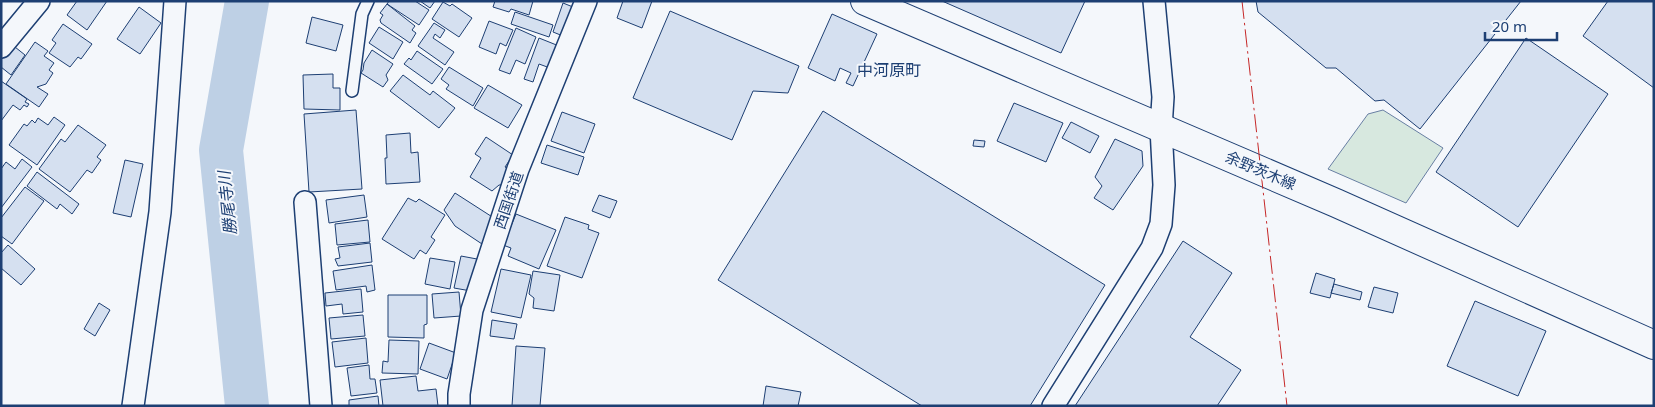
<svg xmlns="http://www.w3.org/2000/svg" width="1655" height="407" font-family="'Noto Sans','Noto Sans JP',sans-serif">
  <style>
    .green { fill: #d7e8df; stroke: #687fa3 }
    .lines { fill: none; stroke-linecap: round; stroke-linejoin: round }
    .river { stroke: #bed0e5; stroke-width: 44 }
    .building { fill: #d5e0f0; stroke: #1d3f73 }
    .lane-casing { stroke: #1d3f73; stroke-width: 14 }
    .street-casing { stroke: #1d3f73; stroke-width: 24 }
    .secondary-casing { stroke: #1d3f73; stroke-width: 30 }
    .lane { stroke: #f4f7fb; stroke-width: 11 }
    .street { stroke: #f4f7fb; stroke-width: 21 }
    .secondary { stroke: #f4f7fb; stroke-width: 28 }
    .power { stroke: #c62828; stroke-width: 1; stroke-dasharray: 18 4 2.5 4; stroke-linecap: butt }
    .labels { text-anchor: middle; dominant-baseline: central; stroke-width: 4; stroke-linejoin: round; paint-order: stroke }
    .street-label { font-size: 15px; fill: #1d3f73; stroke: #f4f7fb }
    .neighbourhood-label { font-size: 16px; fill: #1d3f73; stroke: #f4f7fb }
    .water-label { font-size: 16px; font-style: italic; fill: #1d3f73; stroke: #f4f7fb }
  </style>
  <rect width="100%" height="100%" fill="#f4f7fb"/>
  <!-- green -->
  <path class="green" d="M1383 110 1443 148 1406 203 1328 169 1368 114Z"/>
  <g class="lines">
    <!-- river -->
    <path class="river" d="M247 1 221 150 247 406"/>
  </g>
  <!-- building -->
  <path class="building" d="M77 1H107L87 30 67 15Z
    M389 1H415L429 10 419 25 387 4Z
    M420 1H435L430 8Z
    M495 1H533L529 15 511 9 509 12 493 7Z
    M623 1H652L642 28 617 18Z
    M942 1H1085L1061 53Z
    M1256 1H1521L1420 129 1384 100 1375 101 1336 68H1326L1258 12Z
    M1608 1H1654V88L1583 36Z
    M443 2 450 6 452 4 472 18 459 37 432 19Z
    M563 3 573 7 563 36 553 32Z
    M387 4 415 26 412 30 416 33 410 43 381 23 380 20 383 15 380 13Z
    M139 7 161 23 140 54 117 39Z
    M670 11 799 66 788 93 753 91 732 140 633 98Z
    M515 12 553 25 549 37 511 24Z
    M832 14 877 34 853 86 846 83 851 73 840 68 835 81 808 68Z
    M312 17 343 25 336 51 306 43Z
    M489 21 513 30 506 46 500 43 496 54 479 47Z
    M434 23 445 30 440 38 435 34 433 38 454 52 445 65 418 46Z
    M63 24 92 44 81 59 78 57 70 67 49 53 56 43 52 40Z
    M379 27 403 42 393 59 369 43Z
    M516 28 536 37 525 64 516 60 510 74 499 70Z
    M539 38 559 46 550 68 539 64 533 82 524 79Z
    M1526 38 1608 94 1518 227 1436 172Z
    M35 42 48 51 44 56 54 63 49 70 53 73 46 84 37 87 48 94 39 107 6 84Z
    M10 43 25 55 11 75 1 67V55Z
    M372 50 393 64 386 75 388 80 383 87 361 73 363 70 364 63Z
    M417 51 443 69 432 84 404 64 409 58 411 60Z
    M449 67 483 88 473 106 446 89 449 85 441 79Z
    M333 74V88H340V110L304 109 303 75Z
    M403 75 430 95 433 91 455 108 439 128 390 91Z
    M1 81 27 99 25 102 29 104 27 107 24 105 20 110 13 105 1 121Z
    M488 85 522 105 508 128 474 108Z
    M1014 103 1063 123 1046 162 997 141Z
    M356 110 362 189 309 192 304 114Z
    M823 111 1105 285 1030 406H922L718 280Z
    M562 112 595 124 584 153 551 141Z
    M54 117 65 125 37 165 9 145 24 124 27 126 32 120 35 123 38 118 48 125Z
    M1071 122 1099 136 1090 153 1062 138Z
    M78 125 106 145 97 157 101 160 92 173 87 170 70 192 39 169 61 139 65 142Z
    M410 133 411 153 418 152 420 182 386 184 385 158H387L386 135Z
    M486 137 513 155 505 167 512 171 503 185H499L492 191 470 177 481 158 475 154Z
    M1115 139 1142 151 1143 166 1113 210 1094 198 1102 186 1095 177Z
    M974 140 985 141 984 147 973 146Z
    M547 145 584 157 578 175 541 163Z
    M22 159 32 167 1 208V169L6 162 15 169Z
    M125 160 143 164 131 217 113 213Z
    M37 172 79 204 72 214 60 204 57 209 27 186Z
    M25 187 44 201 12 244 1 236V218Z
    M455 193 497 220 482 244 455 226 444 210Z
    M364 195 367 217 329 223 326 200Z
    M599 195 617 201 610 218 592 211Z
    M408 198 416 202 419 199 445 215 431 237 435 240 426 254 420 250 414 259 382 239Z
    M516 214 556 230 539 269 508 256 511 248 503 245Z
    M565 217 589 225 588 229 599 233 582 278 547 266Z
    M368 220 370 242 337 245 335 224Z
    M1183 241 1232 273 1190 337 1241 370 1217 406H1075Z
    M370 243 372 262 338 266 335 259 340 258 338 247Z
    M8 245 35 269 21 285 1 268V253Z
    M461 256 477 259 471 291 454 288Z
    M430 258 455 262 450 289 425 284Z
    M372 265 375 290 367 292 366 286 336 290 333 271Z
    M501 269 531 275 521 318 491 312Z
    M533 271 560 275 554 311 533 308 534 298 529 294Z
    M1316 273 1335 279 1330 298 1310 293Z
    M1334 284 1362 292 1360 300 1331 293Z
    M1374 287 1398 293 1393 313 1368 307Z
    M361 289 363 312 343 314 342 304 326 306 325 293Z
    M459 292 461 316 434 318 432 294Z
    M388 295H427V324L424 325V338L388 337Z
    M1475 301 1546 331 1518 396 1447 366Z
    M99 303 110 310 95 336 84 329Z
    M363 315 365 336 331 339 329 318Z
    M492 320 517 324 514 339 490 336Z
    M366 338 368 363 335 367 332 342Z
    M389 340 419 341 418 374 382 373 383 361 388 362Z
    M429 343 456 353 447 379 420 369Z
    M516 346 545 348 540 406H512Z
    M369 365 370 379H375L377 393 351 396 347 368Z
    M416 376 418 391 436 389 438 406H383L380 380Z
    M766 386 801 392 798 406H763Z
    M378 396 379 406H349V400Z"/>
  <g class="lines">
    <defs>
      <path id="lane" d="M352 91 362 14 368 1"/>
      <path id="street" d="M1 47 39 1
        M305 202 321 406
        M133 406 160 212 175 1
        M459 406V394L472 310 518 169 586 1
        M1053 406 1152 248 1161 224 1164 185 1161 128 1163 97 1154 1"/>
      <path id="secondary" d="M865 1 1336 203 1654 345"/>
    </defs>
    <!-- lane casing -->
    <use href="#lane" class="lane-casing"/>
    <!-- street casing -->
    <use href="#street" class="street-casing"/>
    <!-- secondary casing -->
    <use href="#secondary" class="secondary-casing"/>
    <!-- lane -->
    <use href="#lane" class="lane"/>
    <!-- street -->
    <use href="#street" class="street"/>
    <!-- secondary -->
    <use href="#secondary" class="secondary"/>
    <!-- power -->
    <path class="power" d="M1242 1 1287 406"/>
  </g>
  <g class="labels">
    <!-- street labels -->
    <g class="street-label">
      <text transform="translate(1261 170) rotate(23)">余野茨木線</text>
      <text transform="translate(508 200) rotate(-71)">西国街道</text>
    </g>
    <!-- neighbourhood labels -->
    <g class="neighbourhood-label">
      <text x="889" y="70">中河原町</text>
    </g>
    <!-- water labels -->
    <g class="water-label">
      <text transform="translate(227 203) rotate(-96)">勝尾寺川</text>
    </g>
  </g>
  <!-- border -->
  <rect width="1655" height="407" fill="none" stroke="#1d3f73" stroke-width="5"/>
  <!-- scale -->
  <path d="M1485 32v8h72v-8" fill="none" stroke="#1d3f73" stroke-width="2.5"/>
  <text x="1492" y="32" font-size="15" fill="#1d3f73" stroke="#f4f7fb" stroke-width="4" paint-order="stroke">20 m</text>
</svg>
